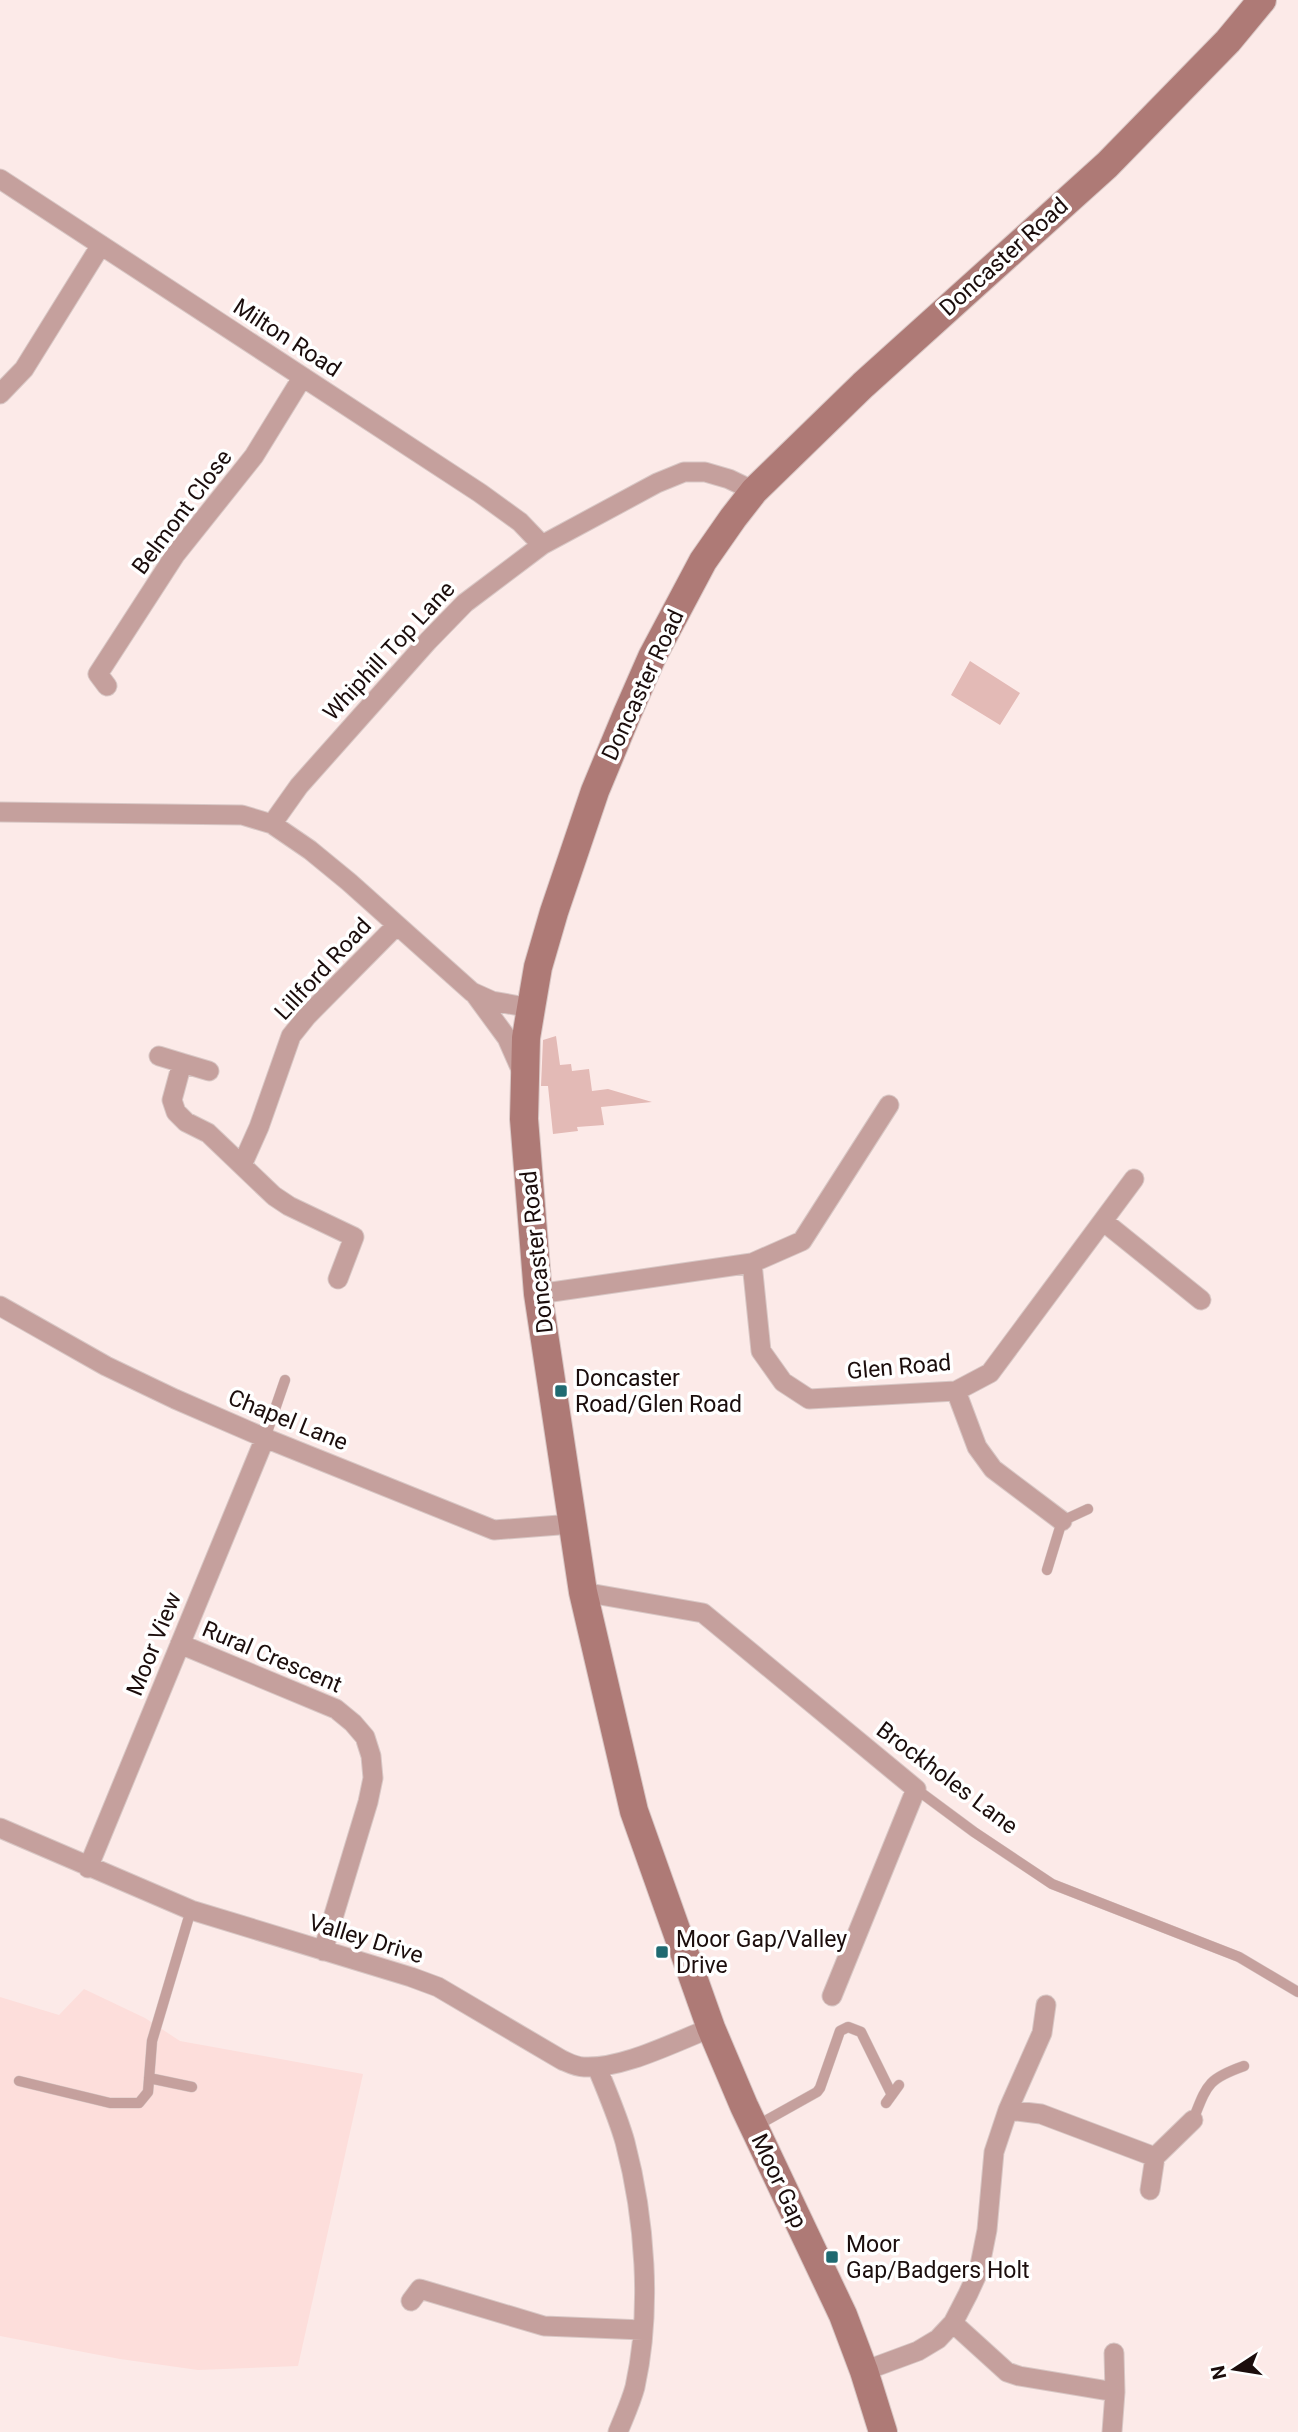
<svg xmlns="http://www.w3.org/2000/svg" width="1298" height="2432" font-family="Roboto,sans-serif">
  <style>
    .built { fill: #fddedb }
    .building { fill: #e3bab6 }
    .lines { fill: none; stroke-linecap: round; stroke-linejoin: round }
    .lane-casing { stroke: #d8c7c5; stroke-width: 11 }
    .street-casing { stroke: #d8c7c5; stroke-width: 21 }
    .secondary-casing { stroke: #d8c7c5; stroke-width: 30 }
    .lane { stroke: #c5a09d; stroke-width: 10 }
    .street { stroke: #c5a09d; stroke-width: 19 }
    .secondary { stroke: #ae7a76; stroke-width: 28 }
    .poi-dot { fill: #1f6a71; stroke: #fff; stroke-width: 2.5 }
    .labels { text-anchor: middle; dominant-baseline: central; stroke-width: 7; stroke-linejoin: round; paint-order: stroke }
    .street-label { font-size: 23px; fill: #1b0d0c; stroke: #fff }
    .poi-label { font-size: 23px; fill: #1b0d0c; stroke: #fff; text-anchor: start }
  </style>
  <rect width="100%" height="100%" fill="#fceae8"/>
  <!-- built -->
  <path class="built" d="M84 1989 145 2018 180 2041 363 2074 298 2366 198 2370 120 2359 0 2336V1997L59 2015Z"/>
  <!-- building -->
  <path class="building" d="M970 661 1020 693 1000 725 951 695Z
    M556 1036 560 1065 571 1064 572 1071 589 1069 592 1091 608 1089 652 1102 601 1107 604 1125 577 1127 578 1131 553 1134 548 1086H541L543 1040Z"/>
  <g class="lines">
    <defs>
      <path id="lane" d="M265 1438 285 1380
        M1047 1570 1062 1521 1088 1509
        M916 1789 974 1832 1052 1884 1239 1957 1298 1992
        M149 2078 192 2087
        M19 2081 110 2103H139L148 2092 152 2041 191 1910
        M886 2103 899 2085
        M1193 2120C1207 2085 1207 2079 1244 2066
        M758 2125 817 2092 820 2088 840 2031 848 2027 861 2032 892 2095"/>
      <path id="street" d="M0 179 480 493 520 522 542 545
        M0 394 24 369 101 245
        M107 686 98 674 175 555 254 456 302 378
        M0 812 242 815 272 824 310 850 349 882 472 992 492 1001 531 1008
        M272 824 299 786 428 641 465 603 542 545 657 483 684 472H705L729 479 754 491
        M474 993 507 1038 522 1072
        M159 1056 182 1063
        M209 1071 182 1063 172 1100 176 1112 186 1122 208 1133 274 1196 289 1206 354 1237 338 1279
        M242 1165 259 1127 291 1036 307 1016 397 925
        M1103 1221 1201 1300
        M752 1263 761 1351 783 1382 809 1399 956 1391 990 1373 1134 1179
        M538 1294 752 1263 802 1241 889 1105
        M0 1306 106 1366 175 1399 265 1438 494 1530 572 1524
        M956 1391 977 1447 993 1469 1062 1521
        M583 1592 703 1613 916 1789 832 1996
        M180 1644 336 1709 353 1723 365 1737 371 1756 373 1778 368 1802 323 1951
        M0 1828 191 1910 411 1977 438 1987 562 2060C569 2063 576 2067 584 2067 623 2069 674 2042 711 2028
        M88 1868 265 1438
        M597 2067C607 2092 618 2117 625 2142 645 2218 652 2310 635 2387 631 2402 624 2417 618 2432
        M1008 2110 1041 2114 1155 2157 1193 2120
        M1150 2190 1155 2157
        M411 2301 420 2289 544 2326 643 2330
        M953 2323 1007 2372 1019 2376 1115 2392 1112 2432
        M1114 2353 1115 2392
        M864 2371 918 2351 938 2339 953 2323 968 2294 979 2270 987 2230 994 2152 1008 2110 1042 2033 1046 2005"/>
      <path id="secondary" d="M883 2432 864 2371 843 2315 744 2106 711 2028 634 1811 583 1592 538 1294 524 1119 526 1038 531 1008 538 967 554 912 595 791 627 714 652 657 703 561 733 518 754 491 863 385 1107 165 1228 41 1262 0"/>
    </defs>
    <!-- lane casing -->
    <use href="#lane" class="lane-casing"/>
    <!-- street casing -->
    <use href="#street" class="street-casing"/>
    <!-- secondary casing -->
    <use href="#secondary" class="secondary-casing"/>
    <!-- lane -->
    <use href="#lane" class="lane"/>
    <!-- street -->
    <use href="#street" class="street"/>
    <!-- secondary -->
    <use href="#secondary" class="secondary"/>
  </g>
  <!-- markers -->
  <g class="poi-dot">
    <rect x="554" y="1384" width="14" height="14" rx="3.5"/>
    <rect x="655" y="1945" width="14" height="14" rx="3.5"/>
    <rect x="825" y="2250" width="14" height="14" rx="3.5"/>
  </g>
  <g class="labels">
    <!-- street labels -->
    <g class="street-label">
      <text transform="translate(1004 257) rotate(-42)">Doncaster Road</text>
      <text transform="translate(287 338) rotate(33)">Milton Road</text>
      <text transform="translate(182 512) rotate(-53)">Belmont Close</text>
      <text transform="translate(389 651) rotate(-47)">Whiphill Top Lane</text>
      <text transform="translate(643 685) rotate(-65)">Doncaster Road</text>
      <text transform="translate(323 969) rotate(-47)">Lillford Road</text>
      <text transform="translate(537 1252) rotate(-96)">Doncaster Road</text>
      <text transform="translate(899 1367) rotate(-5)">Glen Road</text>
      <text transform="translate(288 1420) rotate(22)">Chapel Lane</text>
      <text transform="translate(154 1644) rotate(-68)">Moor View</text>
      <text transform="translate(272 1657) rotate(23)">Rural Crescent</text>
      <text transform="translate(947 1778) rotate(37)">Brockholes Lane</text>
      <text transform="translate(366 1939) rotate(17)">Valley Drive</text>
      <text transform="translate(779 2181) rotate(65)">Moor Gap</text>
    </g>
    <!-- poi labels -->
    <g class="poi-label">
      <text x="575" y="1378">Doncaster<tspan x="575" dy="26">Road/Glen Road</tspan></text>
      <text x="676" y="1939">Moor Gap/Valley<tspan x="676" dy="26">Drive</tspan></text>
      <text x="846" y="2244">Moor<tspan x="846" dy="26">Gap/Badgers Holt</tspan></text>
    </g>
  </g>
  <!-- north arrow -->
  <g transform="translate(1235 2369) rotate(258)" stroke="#ffffff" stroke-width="5" paint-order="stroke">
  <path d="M0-5L12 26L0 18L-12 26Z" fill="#1b0d0c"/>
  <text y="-10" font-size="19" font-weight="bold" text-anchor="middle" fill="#1b0d0c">N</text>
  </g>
</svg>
